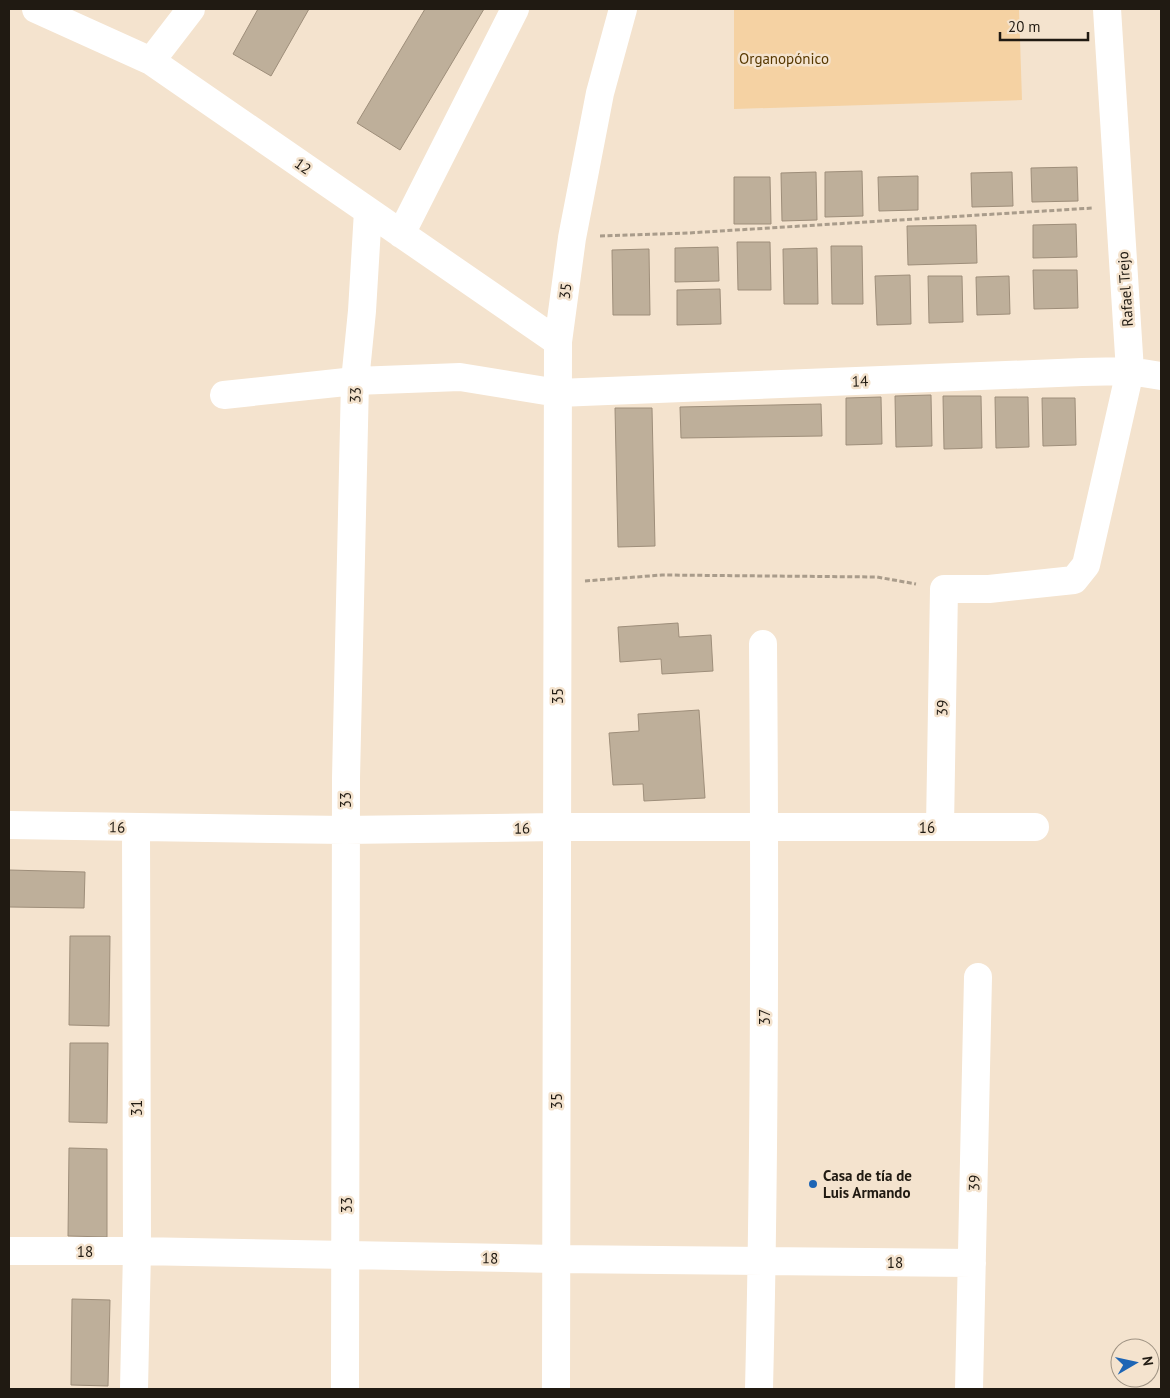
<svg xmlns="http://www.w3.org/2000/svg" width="1170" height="1398" font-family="'PT Sans',sans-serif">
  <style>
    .green { fill: #f5d2a3 }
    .building { fill: #beaf9a; stroke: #9e8e7a }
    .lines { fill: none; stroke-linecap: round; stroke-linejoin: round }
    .path { stroke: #a99c8b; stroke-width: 3; stroke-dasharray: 5 2.5; stroke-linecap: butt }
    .street { stroke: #fff; stroke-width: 28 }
    .poi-dot { fill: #1d65b5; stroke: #f4e3ce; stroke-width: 2 }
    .labels { text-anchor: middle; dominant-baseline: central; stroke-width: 5; stroke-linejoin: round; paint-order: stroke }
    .park-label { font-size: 15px; fill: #573800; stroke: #f4e3ce }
    .street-label { font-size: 15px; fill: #201a12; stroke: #f4e3ce }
    .poi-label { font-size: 15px; font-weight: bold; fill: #201a12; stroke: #f4e3ce; text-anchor: start }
  </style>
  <rect width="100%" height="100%" fill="#f4e3ce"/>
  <!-- green -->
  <path class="green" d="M734 9H1019L1022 100 734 109Z"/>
  <!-- building -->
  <path class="building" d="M258 9H309L271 76 233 54Z
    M425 9H484L400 150 357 123Z
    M1077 167 1078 201 1032 202 1031 168Z
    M862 171 863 216 825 217V172Z
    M816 172 817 220 782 221 781 173Z
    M1012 172 1013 206 972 207 971 173Z
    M918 176V210L879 211 878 177Z
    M734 177H770L771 224H734Z
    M1076 224 1077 257 1033 258V225Z
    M976 225 977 263 908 265 907 226Z
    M737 242H770L771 290H738Z
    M831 246H862L863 304H832Z
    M718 247 719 281 675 282V248Z
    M817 248 818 304H784L783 249Z
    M649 249 650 315H613L612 250Z
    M1033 270H1077L1078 308 1034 309Z
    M910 275 911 324 877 325 875 276Z
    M928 276H962L963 322 929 323Z
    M1009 276 1010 314 977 315 976 277Z
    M720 289 721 324 677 325V290Z
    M931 395 932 446 896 447 895 396Z
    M943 396H981L982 448 944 449Z
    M881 397 882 444 846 445V398Z
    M995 397H1028L1029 447 996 448Z
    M1042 398H1075L1076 445 1043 446Z
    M821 404 822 436 681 438 680 407Z
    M615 408H652L655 546 618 547Z
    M678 623 679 637 711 635 713 671 662 674 661 659 620 662 618 627Z
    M699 710 705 798 644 801 643 784 613 785 609 733 639 731 638 714Z
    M9 870 85 872 84 908 9 907Z
    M70 936H110L109 1026 69 1025Z
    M70 1043H108L107 1123 69 1122Z
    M69 1148 107 1149V1237L68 1236Z
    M72 1299 110 1300 108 1386 71 1385Z"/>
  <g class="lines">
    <!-- path -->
    <path class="path" d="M600 236 688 233 1093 208
      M585 581 662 575 877 577 916 584"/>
    <!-- street -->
    <path class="street" d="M36 9 151 61 558 342
      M151 61 191 9
      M401 234 515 9
      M224 395 355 381 460 377 558 393 1082 372 1130 371 1161 376
      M9 825 345 830 557 827H1035
      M940 827 944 589H989L1074 580 1086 565 1130 371 1107 9
      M9 1251H137L556 1259 972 1263
      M134 1389 137 1251 136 827
      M345 1389 346 778 355 381 362 311 368 211
      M556 1389 558 342 572 238 600 93 623 9
      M759 1389C765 1141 765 893 763 644
      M969 1389 978 977"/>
  </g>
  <!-- markers -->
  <circle class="poi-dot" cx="813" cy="1184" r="5"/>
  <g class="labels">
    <!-- park labels -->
    <g class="park-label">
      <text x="784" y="58">Organopónico</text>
    </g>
    <!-- street labels -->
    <g class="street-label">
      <text transform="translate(303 166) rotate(35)">12</text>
      <text transform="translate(1125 289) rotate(-94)">Rafael Trejo</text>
      <text transform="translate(565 291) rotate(-83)">35</text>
      <text transform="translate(860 381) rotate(-2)">14</text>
      <text transform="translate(355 395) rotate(-88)">33</text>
      <text transform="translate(557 696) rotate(-90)">35</text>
      <text transform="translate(942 708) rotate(-89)">39</text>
      <text transform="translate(345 800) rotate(-90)">33</text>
      <text transform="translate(117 827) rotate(1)">16</text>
      <text x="927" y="827">16</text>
      <text transform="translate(522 828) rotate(-1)">16</text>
      <text transform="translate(764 1017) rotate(-90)">37</text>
      <text transform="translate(556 1101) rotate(-90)">35</text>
      <text transform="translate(136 1108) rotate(-90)">31</text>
      <text transform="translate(974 1183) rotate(-89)">39</text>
      <text transform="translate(346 1205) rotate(-90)">33</text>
      <text x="85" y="1251">18</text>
      <text transform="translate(490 1258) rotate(1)">18</text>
      <text x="895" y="1262">18</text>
    </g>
    <!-- poi labels -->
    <g class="poi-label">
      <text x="823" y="1175">Casa de tía de<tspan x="823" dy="17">Luis Armando</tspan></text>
    </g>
  </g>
  <!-- border -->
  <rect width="1170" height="1398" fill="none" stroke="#201a12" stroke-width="20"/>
  <!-- north arrow -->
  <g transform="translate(1135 1363) rotate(81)"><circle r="24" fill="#f4e3ce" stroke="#9f9383"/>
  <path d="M0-4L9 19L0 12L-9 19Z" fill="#1d65b5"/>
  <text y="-8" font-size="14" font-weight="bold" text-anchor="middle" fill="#201a12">N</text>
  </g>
  <!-- scale -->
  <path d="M1000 32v8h88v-8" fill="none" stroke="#201a12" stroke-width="2.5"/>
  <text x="1008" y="32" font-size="15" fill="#201a12" stroke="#f4e3ce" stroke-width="4" paint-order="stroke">20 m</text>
</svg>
